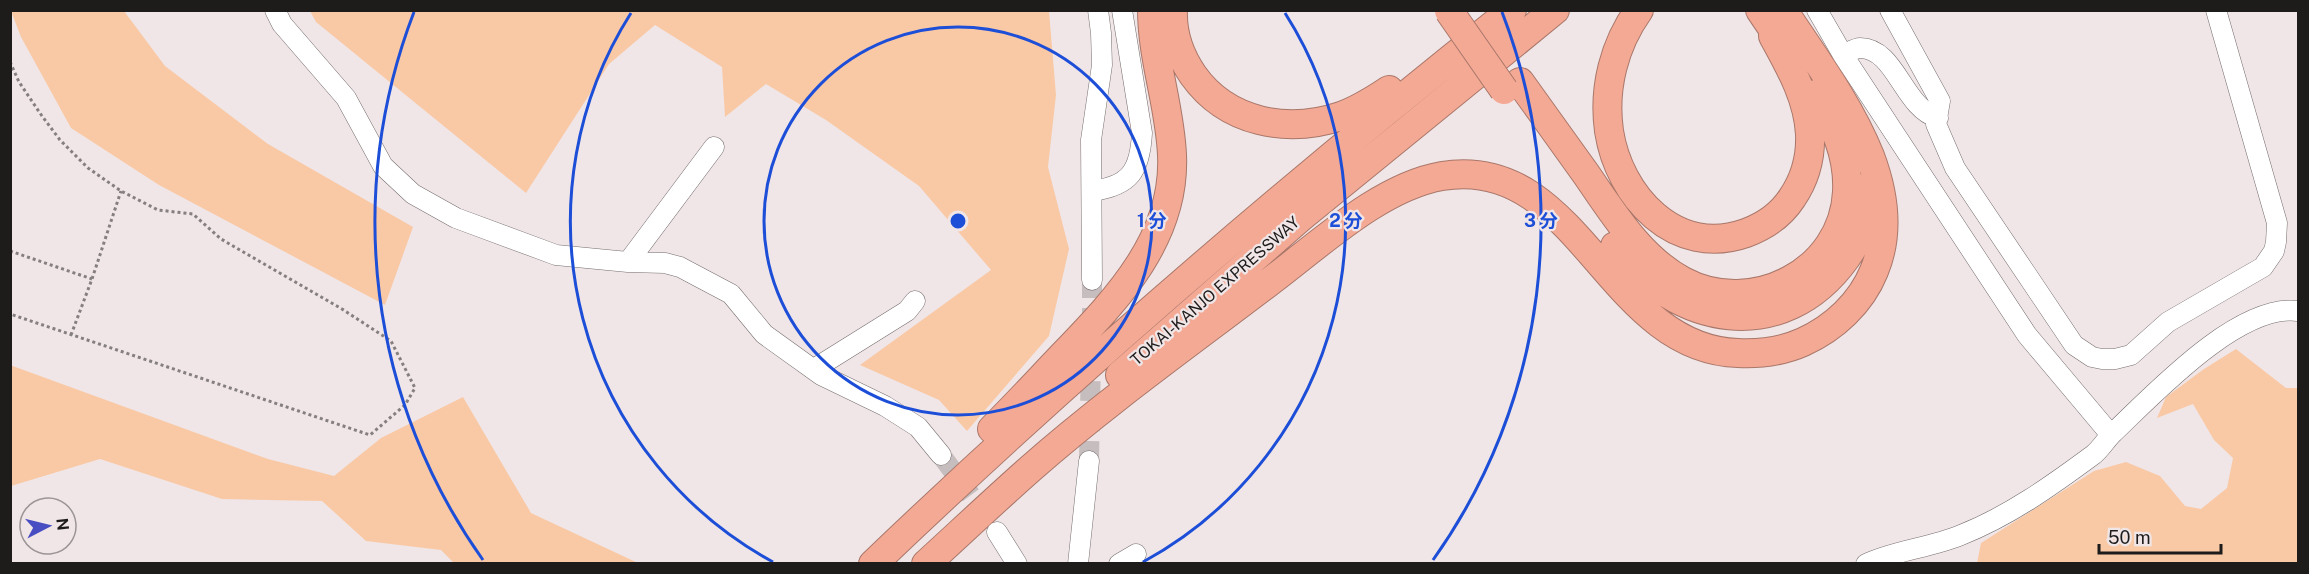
<svg xmlns="http://www.w3.org/2000/svg" width="2309" height="574" font-family="'Public Sans','Noto Sans JP',sans-serif">
  <style>
    .green { fill: #f9c9a6 }
    .lines { fill: none; stroke-linecap: round; stroke-linejoin: round }
    .minor-tunnel { stroke: #c6bdbe; stroke-width: 20; stroke-dasharray: 20 10; stroke-linecap: butt }
    .minor-casing { stroke: #766e6e; stroke-width: 21 }
    .highway-casing { stroke: #a9776a; stroke-width: 30 }
    .path { stroke: #857f7f; stroke-width: 3; stroke-dasharray: 3 3; stroke-linecap: butt }
    .minor { stroke: #fff; stroke-width: 20 }
    .highway { stroke: #f4a994; stroke-width: 28 }
    .highway-bridge-casing { stroke: #a9776a; stroke-width: 30; stroke-linecap: butt }
    .highway-bridge { stroke: #f4a994; stroke-width: 28 }
    .ring { fill: none; stroke: #1d4ed8; stroke-width: 3 }
    .labels { text-anchor: middle; dominant-baseline: central; stroke-width: 4.5; stroke-linejoin: round; paint-order: stroke }
    .street-label { font-size: 16px; fill: #1e1b1b; stroke: #f0e6e7 }
    .centre { fill: #1d4ed8; stroke: #f0e6e7; stroke-width: 3 }
    .ring-label { font-size: 18px; text-anchor: middle; font-weight: bold; fill: #1d4ed8; stroke: #f0e6e7; stroke-width: 4.5; stroke-linejoin: round; paint-order: stroke }
  </style>
  <rect width="100%" height="100%" fill="#f0e6e7"/>
  <!-- green -->
  <path class="green" d="M11 11H124L165 66 268 144 413 227 385 305 159 185 71 128 21 37Z
    M310 11H1049L1056 95 1048 167 1069 249 1049 336 967 431 939 400 860 365 991 270 919 186 826 120 766 84 725 117 722 67 655 25 609 64 526 193 316 22Z
    M2236 349 2286 388H2298V563H1977L1981 543 2094 471 2126 462 2160 476 2185 506 2201 509 2227 488 2233 458 2214 440 2193 404 2157 418 2166 397 2204 369Z
    M10 365 268 459 334 476 381 438 463 397 531 513 638 563H454L441 550 366 541 322 501 222 499 100 459 11 486Z"/>
  <g class="lines">
    <!-- minor-tunnel -->
    <path class="minor-tunnel" d="M1092 328V280
      M941 455 989 520
      M1089 461 1091 358"/>
    <defs>
      <path id="minor" d="M275 10 282 24 346 98 383 166 413 194 456 218 556 255 628 262 665 263 680 267 731 294 764 334 821 375 885 406 918 427 941 455
        M1817 10 1843 55 2027 335 2111 435
        M1890 10 1940 101 1936 124 1955 168 2074 345 2092 357 2102 359H2115L2131 355 2168 322 2263 267 2274 251 2276 242 2277 223 2216 10
        M1843 55C1848 53 1855 48 1860 48 1896 48 1903 108 1938 118
        M1092 191C1130 186 1140 171 1142 133L1122 10
        M628 262 714 147
        M1092 280 1091 140 1102 65 1101 33 1098 10
        M814 369 907 311 915 301
        M997 532 1017 564
        M1078 564 1089 461
        M1119 564 1136 554
        M1866 564C1896 550 1930 548 1961 535 2009 516 2051 486 2093 455 2101 449 2106 439 2114 432 2155 393 2239 303 2298 311"/>
      <path id="highway" d="M1173 10C1172 34 1180 56 1193 75 1227 123 1288 134 1341 116 1358 110 1374 100 1389 90
        M1639 10C1614 45 1603 88 1609 131 1619 196 1675 258 1746 233 1765 226 1781 215 1792 198 1805 179 1811 157 1810 134 1808 98 1790 67 1773 36
        M1760 10 1787 50
        M1520 82C1542 113 1564 143 1586 174 1613 213 1640 258 1683 281 1752 318 1843 272 1847 192 1849 155 1834 124 1816 94
        M1615 246C1676 326 1782 347 1846 258 1861 237 1872 210 1870 185
        M1120 375 1300 218 1555 10
        M992 429C1017 404 1041 378 1065 353 1118 298 1176 237 1172 155 1170 106 1152 59 1152 10
        M873 564C1077 369 1291 185 1512 10
        M926 564C961 532 995 500 1030 469 1105 403 1188 344 1268 283 1318 246 1379 187 1442 176 1579 153 1607 349 1738 353 1760 354 1783 351 1803 342 1834 328 1861 303 1874 271 1890 233 1884 193 1870 156 1849 104 1814 57 1783 10"/>
    </defs>
    <!-- minor casing -->
    <use href="#minor" class="minor-casing"/>
    <!-- highway casing -->
    <use href="#highway" class="highway-casing"/>
    <!-- path -->
    <path class="path" d="M10 62 19 82 42 116 60 140 88 168 121 191 158 210 193 214 221 239 342 309 391 341 415 388 405 405 370 435 10 314
      M10 251 92 279
      M71 335 92 279 121 191"/>
    <!-- minor -->
    <use href="#minor" class="minor"/>
    <!-- highway -->
    <use href="#highway" class="highway"/>
    <defs>
      <path id="highway-bridge" d="M1449 11 1504 90"/>
    </defs>
    <!-- highway-bridge casing -->
    <use href="#highway-bridge" class="highway-bridge-casing"/>
    <!-- highway-bridge -->
    <use href="#highway-bridge" class="highway-bridge"/>
  </g>
  <!-- distance rings -->
  <g class="ring">
    <circle cx="958" cy="221" r="194"/>
    <path d="M773 562A388 388 0 0 1 631 13M1285 13A388 388 0 0 1 1143 562"/>
    <path d="M483 560A583 583 0 0 1 414 12M1502 12A583 583 0 0 1 1433 560"/>
  </g>
  <g class="labels">
    <!-- street labels -->
    <g class="street-label">
      <text transform="translate(1215 291) rotate(-41)">TOKAI-KANJO EXPRESSWAY</text>
    </g>
  </g>
  <circle cx="958" cy="221" r="9" class="centre"/>
  <g class="ring-label">
    <text x="1152" y="227">1 分</text>
    <text x="1346" y="227">2 分</text>
    <text x="1541" y="227">3 分</text>
  </g>
  <!-- border -->
  <rect width="2309" height="574" fill="none" stroke="#1e1b1b" stroke-width="24"/>
  <!-- north arrow -->
  <g transform="translate(48 526) rotate(83)"><circle r="28" fill="#f0e6e7" stroke="#9c9595" stroke-width="1.5"/>
  <path d="M0-4.5L10 22L0 15L-10 22Z" fill="#494dc2"/>
  <text y="-9" font-size="16" font-weight="bold" text-anchor="middle" fill="#1e1b1b">N</text>
  </g>
  <!-- scale -->
  <path d="M2099 544v9h122v-9" fill="none" stroke="#1e1b1b" stroke-width="3"/>
  <text x="2108" y="544" font-size="18" fill="#1e1b1b" stroke="#f0e6e7" stroke-width="4.5" paint-order="stroke">50 m</text>
</svg>
